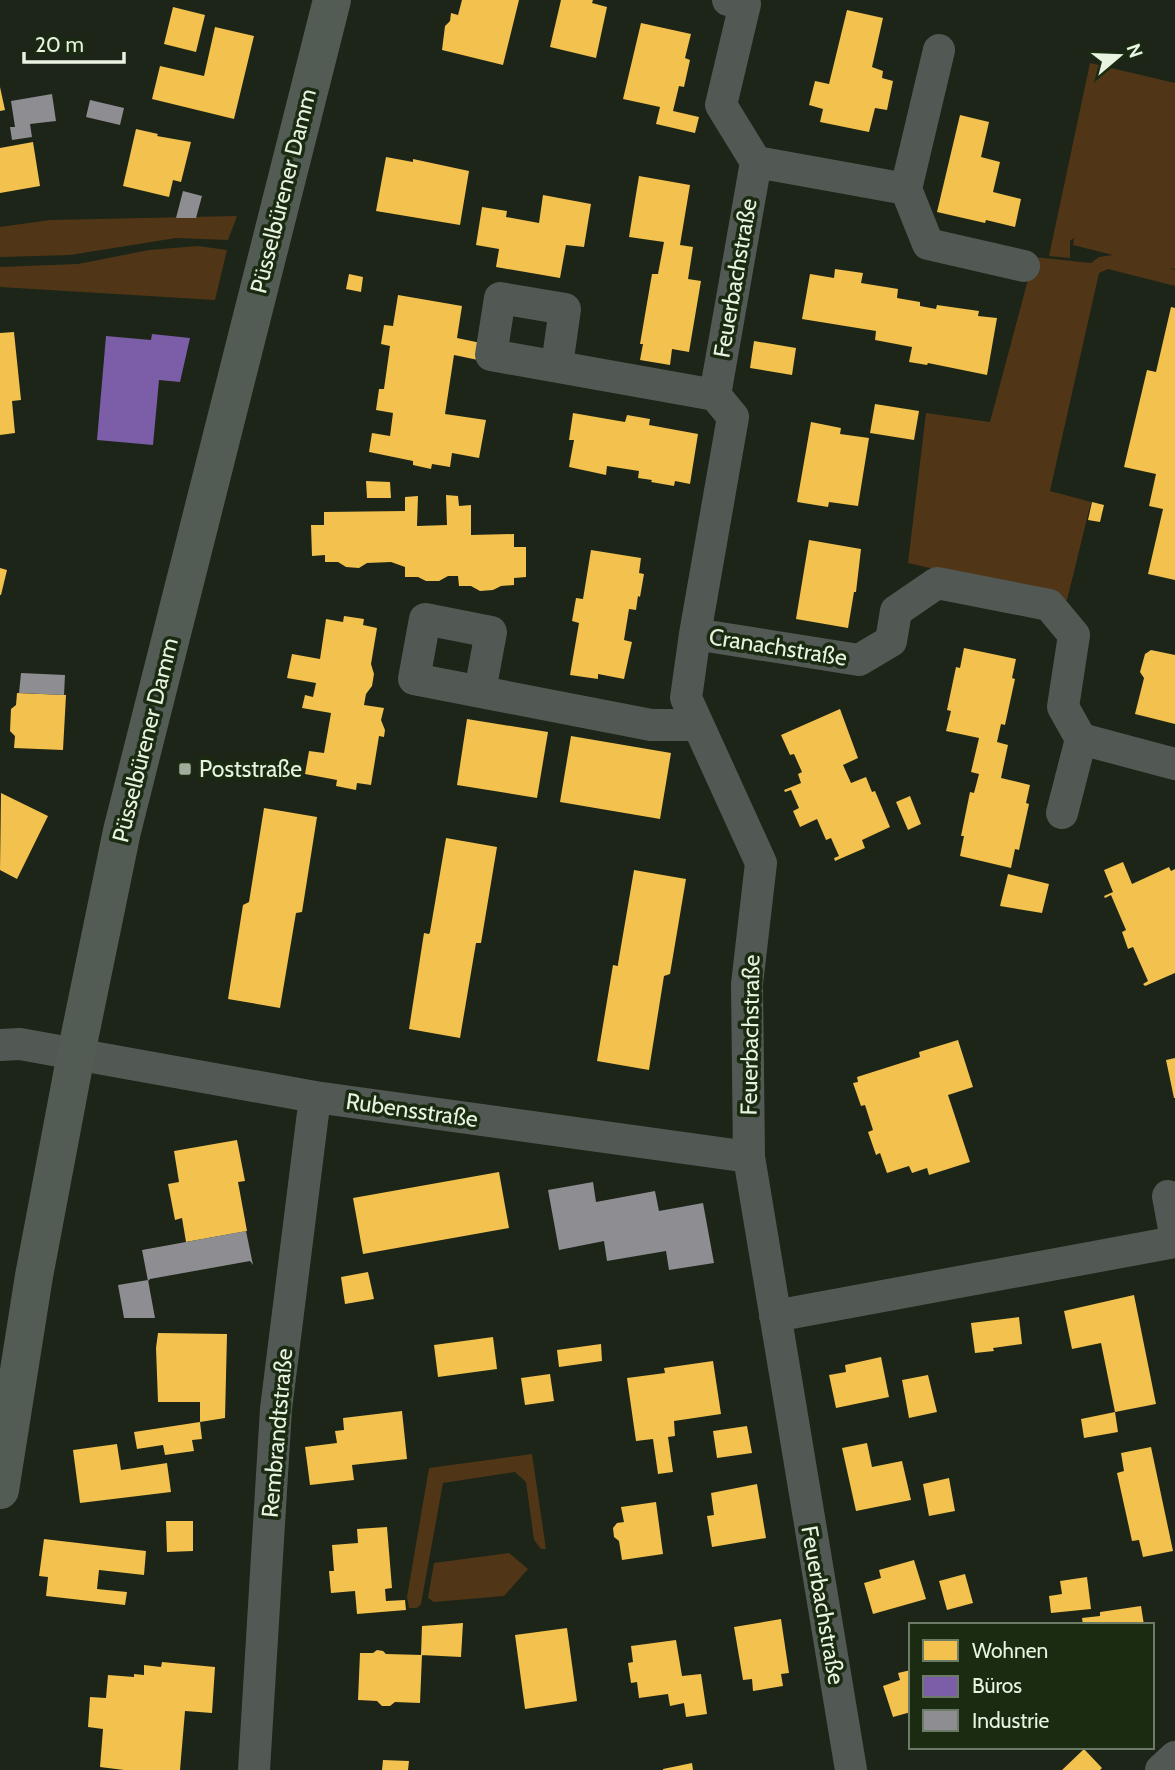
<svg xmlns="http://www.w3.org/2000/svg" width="1175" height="1770" font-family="Cabin,sans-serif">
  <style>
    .green { fill: #503617 }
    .homes { fill: #f2c14e }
    .offices { fill: #7b5ea7 }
    .industry { fill: #8d8d92 }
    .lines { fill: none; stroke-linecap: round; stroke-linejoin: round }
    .street { stroke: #525955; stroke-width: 32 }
    .secondary { stroke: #535b55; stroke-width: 38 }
    .poi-dot { fill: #a1ab9b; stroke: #1a2b11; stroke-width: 2.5 }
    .labels { text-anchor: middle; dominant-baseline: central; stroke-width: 7; stroke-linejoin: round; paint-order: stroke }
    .street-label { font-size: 23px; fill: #e8f3e2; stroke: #1a2b11 }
    .poi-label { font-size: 23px; fill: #e8f3e2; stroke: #1a2b11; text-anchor: start }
  </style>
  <rect width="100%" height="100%" fill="#1c2517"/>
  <!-- green -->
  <path class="green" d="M1090 63 1175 83V269L1169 268 1175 270V286L1108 269 1099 273 1050 491 1091 502 1067 600 908 563 926 413 990 422 1034 257 1091 263 1099 257 1113 255 1073 245 1074 238 1070 241V258L1049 256Z
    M237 216 228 240 176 238 70 255 0 257V227L50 220Z
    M198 246 227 250 215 300 0 287V267L78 264 149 250Z
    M532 1454 546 1549H541L534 1540 526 1482 515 1472 443 1483 421 1604 417 1608H409L407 1597 429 1468Z
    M509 1553 528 1569 504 1596 434 1602 428 1598 434 1563Z"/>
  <!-- homes -->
  <path class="homes" d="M462 0H519L503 65 442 50 445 26 450 21 451 13 458 15Z
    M561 0H593L592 3 607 7 596 58 550 47Z
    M173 7 205 15 196 52 164 44Z
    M847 10 883 18 872 67 883 71 882 78 893 81 887 110 875 108 869 132 820 122 823 109 809 105 815 81 829 84Z
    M641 23 691 34 685 58 690 60 684 87 679 86 673 111 699 117 695 133 656 124 660 107 623 99Z
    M215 27 254 36 234 119 152 99 160 66 204 76Z
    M0 87 5 110 0 111Z
    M960 115 989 122 981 157 1000 162 993 192 1021 199 1015 227 986 220 985 223 937 212Z
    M136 129 158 134 157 136 191 142 181 182 173 180 169 197 123 186Z
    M33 142 40 186 0 193V148Z
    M386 157 413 162V159L469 171 460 225 376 211Z
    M639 176 690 185 680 245 693 247 688 279 701 281 689 352 672 349 670 365 640 360 643 344H640L652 274H658L664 242 629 237Z
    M543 195 591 204 584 247 566 245 560 278 496 267 499 249 476 245 482 207 507 211 506 217 539 223Z
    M835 269 863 273 861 283 898 289 897 298 920 302V306L936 309 937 305 979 311 978 316 997 318 987 375 928 363 927 365 909 362 912 347 875 340 876 331 802 319 810 274 834 278Z
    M349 274 363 277 361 292 346 289Z
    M398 295 462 306 457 338 481 343 478 360 454 355 445 414 486 420 479 458 452 453 450 467 432 464 431 469 413 465V461L369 452 372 433 390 436 393 413 376 410 379 389H384L390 346 381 344 384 325 393 326Z
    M1171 307 1175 308V580L1148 574 1163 509 1149 506 1156 474 1124 467 1147 370 1156 372Z
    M14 332 21 400 12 401 15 433 0 435V333Z
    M754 341 796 348 792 375 750 368Z
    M875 404 919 411 914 440 870 433Z
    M573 413 625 422 627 415 650 419 649 425 698 434 690 484 675 481 674 486 651 482 652 480 638 478 639 471 607 466 606 475 569 467 574 440H569Z
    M811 422 841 428 840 434 869 438 858 506 829 502 828 507 797 502Z
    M366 481 390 482 391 498H367Z
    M446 495 458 496 459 506 471 505V535L514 534V547H526V577L514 578V585L501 586 493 590 480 591 471 586H459L458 576H448L439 581H426L418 577H405V567L391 562 367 563 359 568 346 567 338 562H325V555L312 556 311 525H324V512L405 511V497L418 496 417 526 447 525Z
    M1092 502 1104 505 1100 522 1088 520Z
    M809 540 861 549 856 592H854L848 628 796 619Z
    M591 550 641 558 639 573 644 574 640 597 638 596 636 610 629 609 624 640 632 642 624 679 598 674V679L570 675 579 623 572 621 576 598 583 599Z
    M0 568 7 570 1 595H0Z
    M344 616 364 619 363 625 377 628 371 664 374 674 372 686 366 694 364 705 384 708 381 720 385 730 384 737 379 736 371 785 357 783 356 790 336 786 337 780 305 774 309 751 324 753 331 713 302 708 305 695 313 697 316 683 287 678 292 654 320 659 326 619 343 622Z
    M964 648 1016 659 1012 678 1015 679 1005 725 1001 724 997 742 1008 745 1001 778 1030 785 1026 803 1029 804 1019 850 1015 849 1011 868 960 856 964 836H961L970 792 974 793 979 774 971 772 979 738 946 731 951 711 947 710 956 667 960 668Z
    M1151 650 1175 655V724L1135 714 1144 678 1140 672 1145 654Z
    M17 693 66 695 63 750 14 748 15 736 10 731 11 709 16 705Z
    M840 709 858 758 843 765 851 783 866 777 872 792 875 791 890 827 862 840 865 848 835 861 834 858 839 856 831 838 826 840 817 819 800 827 793 811 799 808 791 790 785 792 784 790 801 783 798 774 802 772 794 754 790 755 781 735Z
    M467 719 548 732 537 798 457 785Z
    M571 736 671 753 660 819 560 802Z
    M1 793 48 816 17 879 0 870Z
    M910 796 921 824 908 830 896 802Z
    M264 808 317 817 302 912 296 913 280 1008 228 999 243 905 249 902Z
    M446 838 497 847 481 943H476L460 1038 409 1029 424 933 429 934 430 932Z
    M1123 862 1132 884 1169 867 1171 871 1175 869V973L1145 986 1143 984 1148 981 1133 947 1128 949 1122 932 1126 930 1111 895 1105 898 1104 896 1113 892 1104 870Z
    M634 870 686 879 670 974 664 976 649 1070 597 1061 613 965 618 966V964Z
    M1008 874 1049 884 1042 913 1000 906Z
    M958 1040 973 1087 948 1095 970 1162 929 1175 927 1168 912 1173 909 1166 887 1173 880 1153 876 1155 868 1132 873 1130 865 1105 861 1106 853 1083 858 1082 857 1077 920 1057 919 1052Z
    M1175 1058V1098H1174L1166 1060Z
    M237 1140 245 1181 238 1182 247 1231 186 1242 182 1218 175 1220 168 1184 179 1182 174 1151Z
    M499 1172 509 1228 363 1254 353 1198Z
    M368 1272 374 1299 345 1304 341 1277Z
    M1134 1295 1156 1404 1115 1412 1118 1432 1084 1438 1081 1419 1115 1412 1101 1343 1072 1349 1064 1311Z
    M1019 1317 1022 1344 993 1348 994 1351 975 1353 971 1323Z
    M158 1333 227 1334 225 1418 200 1422V1402H158L156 1348Z
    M493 1337 497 1369 438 1377 434 1345Z
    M601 1344 602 1361 559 1367 557 1350Z
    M881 1357 889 1397 836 1408 829 1375 846 1372 845 1365Z
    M713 1361 721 1414 674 1421 675 1436 668 1437 673 1472 658 1474 653 1439 636 1441 627 1378 665 1373 664 1368Z
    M550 1374 554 1401 525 1405 521 1378Z
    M928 1375 937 1412 909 1418 902 1380Z
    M402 1411 407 1459 352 1465 354 1480 310 1485 305 1447 337 1443 335 1431 344 1430 343 1418Z
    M200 1422 202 1439 192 1440 194 1451 165 1455 163 1445 137 1449 134 1432Z
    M747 1426 752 1453 717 1458 713 1431Z
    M867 1443 872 1467 902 1461 911 1500 856 1511 842 1448Z
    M117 1444 121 1470 167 1463 171 1492 80 1503 73 1450Z
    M1151 1447 1173 1551 1143 1557 1139 1540 1132 1541 1117 1473 1124 1471 1121 1453Z
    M949 1478 955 1511 929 1516 923 1484Z
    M757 1484 766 1538 712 1547 707 1516 714 1515 711 1493Z
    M656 1502 663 1554 622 1560 619 1541 614 1537 613 1528 617 1523 624 1522 621 1507Z
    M166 1521H193V1551L167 1552Z
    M387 1527 392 1588 385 1589 386 1601 405 1600 406 1610 357 1614 355 1591 331 1593 329 1571H334L332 1545 358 1543 357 1529Z
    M44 1539 146 1551 144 1575 99 1570 97 1589 127 1592 125 1605 46 1596 48 1577 39 1576Z
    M914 1560 926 1599 873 1614 864 1583 881 1578 879 1570Z
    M965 1574 973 1603 947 1610 939 1581Z
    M1087 1577 1091 1609 1051 1613 1049 1596 1062 1594 1060 1581Z
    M1141 1606 1144 1625H1083L1082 1618 1100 1616V1612Z
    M781 1619 789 1673 781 1674 783 1686 753 1691 752 1679 743 1680 734 1627Z
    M463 1623 461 1657 421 1655 422 1626Z
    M567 1628 577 1701 525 1709 515 1635Z
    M676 1640 682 1676 701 1674 707 1714 686 1717 684 1703 670 1706 668 1694 639 1698 637 1682 631 1683 628 1663 633 1662 631 1646Z
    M377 1650 383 1651 386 1654 422 1655 420 1703 395 1702 390 1706H382L377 1701 358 1700 360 1653H373Z
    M162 1662 215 1667 212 1713 185 1711 180 1770H124L100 1767 103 1729 88 1727 90 1697 106 1698 108 1675 134 1677V1674L144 1675V1665L161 1667Z
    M911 1670V1712L893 1717 883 1686 900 1680 898 1673Z
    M1084 1749 1102 1768 1100 1770H1062Z
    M383 1760 409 1761 408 1770H382Z
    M692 1763 693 1770H663V1769Z"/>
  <!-- offices -->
  <path class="offices" d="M152 334 190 338 180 382 159 380 153 445 97 440 106 336 151 340Z"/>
  <!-- industry -->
  <path class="industry" d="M52 94 56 121 30 124 32 137 12 140 10 127H15L11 101Z
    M90 100 124 108 120 125 86 117Z
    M183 191 202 196 196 218H176Z
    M21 673 65 675 64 695 19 693Z
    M593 1182 596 1202 655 1191 659 1211 703 1203 714 1263 669 1270 666 1251 607 1261 604 1241 559 1250 548 1190Z
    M246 1231 253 1265 250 1261 150 1279 148 1281 142 1250Z
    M148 1280 155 1318H124L118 1285Z"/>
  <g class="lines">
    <!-- street -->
    <path class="street" d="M728 0 745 4 721 105 756 162
      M906 189 928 244 1024 266
      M557 365 565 309 500 298 491 355 715 395
      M695 634 859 660 891 641 896 611 937 583 1049 605 1074 635 1063 707 1081 739 1175 764
      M480 691 491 632 425 619 414 679 651 725H697
      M1062 813 1081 739
      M0 1045 20 1044 315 1097 749 1157
      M1168 1196 1175 1234
      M775 1316 1175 1242
      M254 1770 276 1409 315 1097
      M851 1770 749 1157 747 984 761 863 686 698 695 634 733 417 715 395 756 162 906 189 939 50
      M1161 1770 1175 1757"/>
    <!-- secondary -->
    <path class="secondary" d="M0 1490 34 1276 76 1054 122 831 332 0"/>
  </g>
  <!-- markers -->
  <rect class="poi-dot" x="178" y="762" width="14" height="14" rx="3.5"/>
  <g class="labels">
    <!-- street labels -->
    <g class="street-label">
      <text transform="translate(283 191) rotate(-76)">Püsselbürener Damm</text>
      <text transform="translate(735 278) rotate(-80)">Feuerbachstraße</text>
      <text transform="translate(778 647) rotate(9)">Cranachstraße</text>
      <text transform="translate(145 740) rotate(-76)">Püsselbürener Damm</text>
      <text transform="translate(750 1035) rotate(-89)">Feuerbachstraße</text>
      <text transform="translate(412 1110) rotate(8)">Rubensstraße</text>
      <text transform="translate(277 1433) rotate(-85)">Rembrandtstraße</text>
      <text transform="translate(823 1605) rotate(80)">Feuerbachstraße</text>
    </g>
    <!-- poi labels -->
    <g class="poi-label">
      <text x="199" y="769">Poststraße</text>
    </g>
  </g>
  <!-- legend -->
  <rect x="909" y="1623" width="245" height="126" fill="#1a2b11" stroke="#6c7b65" stroke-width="2"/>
  <rect x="923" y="1640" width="35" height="21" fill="#f2c14e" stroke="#6c7b65" stroke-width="2"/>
  <text x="972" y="1658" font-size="21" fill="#e8f3e2">Wohnen</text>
  <rect x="923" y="1676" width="35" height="21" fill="#7b5ea7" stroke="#6c7b65" stroke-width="2"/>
  <text x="972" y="1693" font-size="21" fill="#e8f3e2">Büros</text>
  <rect x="923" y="1710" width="35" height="21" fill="#8d8d92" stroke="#6c7b65" stroke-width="2"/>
  <text x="972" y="1728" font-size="21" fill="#e8f3e2">Industrie</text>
  <!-- north arrow -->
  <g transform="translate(1119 56) rotate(71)" stroke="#1a2b11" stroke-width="5" paint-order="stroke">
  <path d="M0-5L12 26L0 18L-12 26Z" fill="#e8f3e2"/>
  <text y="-10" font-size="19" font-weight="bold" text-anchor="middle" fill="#e8f3e2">N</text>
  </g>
  <!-- scale -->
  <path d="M24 52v10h100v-10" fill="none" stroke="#e8f3e2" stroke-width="3.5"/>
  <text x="35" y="52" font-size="21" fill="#e8f3e2" stroke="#1a2b11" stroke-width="5" paint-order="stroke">20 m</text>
</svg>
